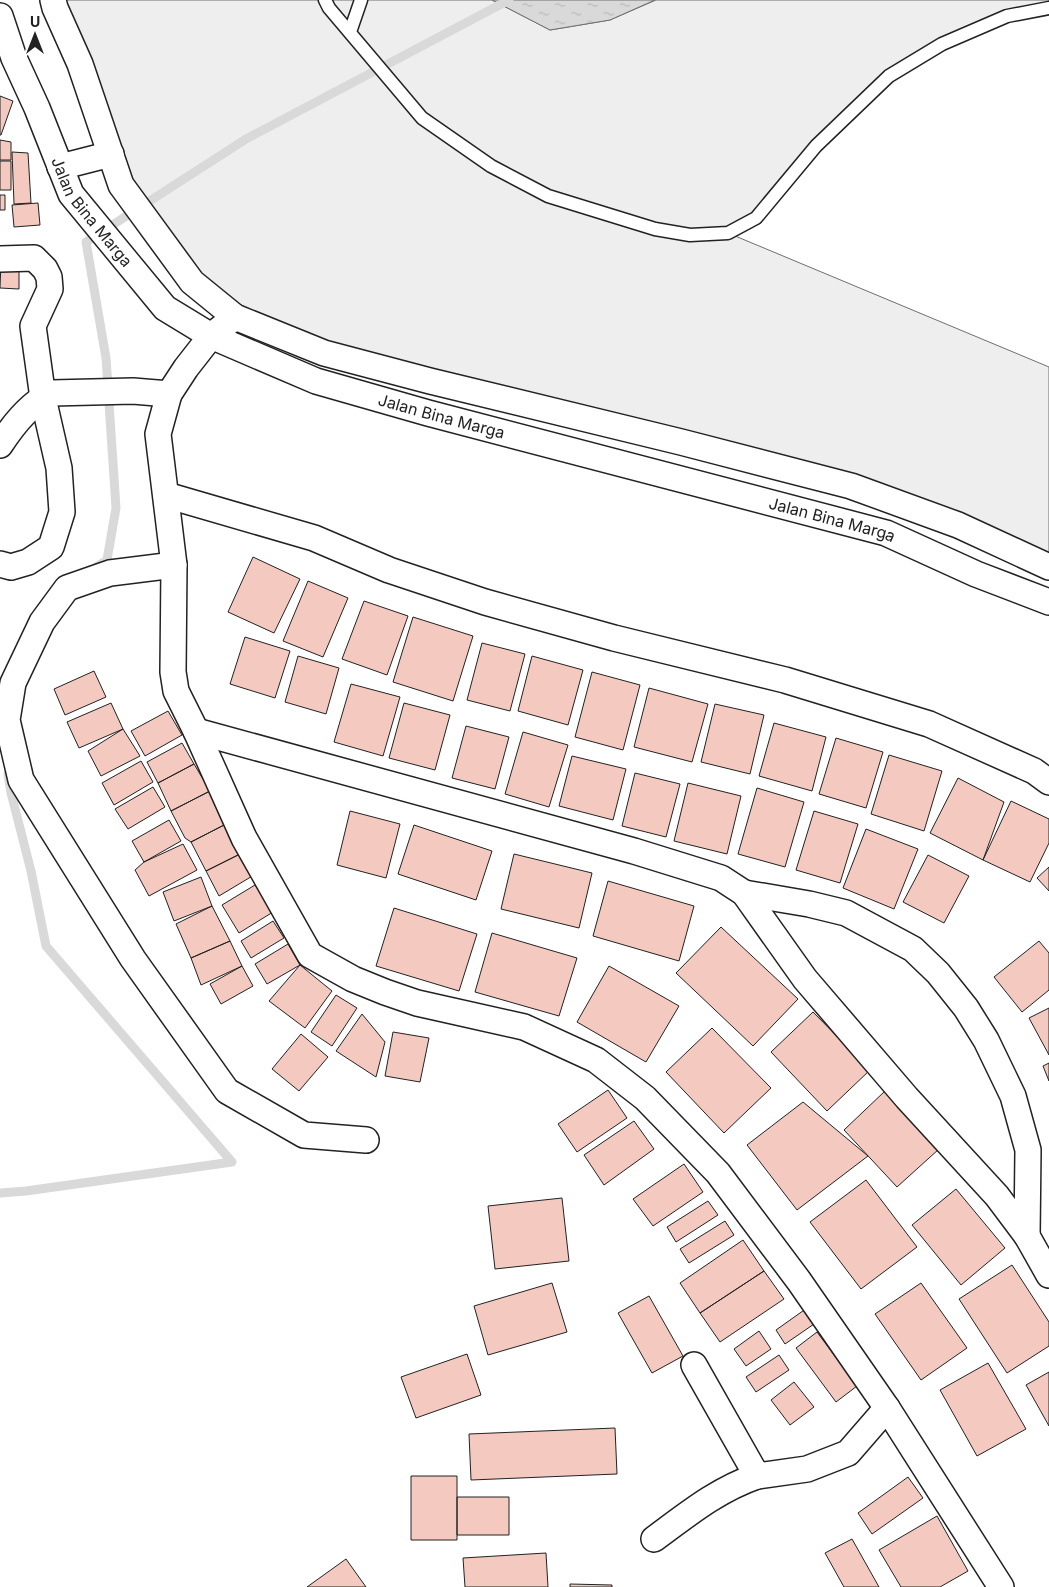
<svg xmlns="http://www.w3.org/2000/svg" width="1049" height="1587" font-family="Inter,sans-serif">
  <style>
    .green { fill: #eee; stroke: #6f6f6f }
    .water { fill: url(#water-ripples); stroke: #6f6f6f }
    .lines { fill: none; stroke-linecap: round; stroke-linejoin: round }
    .stream { stroke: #d9d9d9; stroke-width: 9 }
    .building { fill: #f3c9c0; stroke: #222 }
    .lane-casing { stroke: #222; stroke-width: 15 }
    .street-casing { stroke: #222; stroke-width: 28 }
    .lane { stroke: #fff; stroke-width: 12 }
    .street { stroke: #fff; stroke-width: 25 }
    .labels { text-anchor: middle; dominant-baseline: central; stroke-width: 4; stroke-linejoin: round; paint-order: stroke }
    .street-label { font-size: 16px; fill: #222; stroke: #fff }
  </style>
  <defs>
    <pattern id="water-ripples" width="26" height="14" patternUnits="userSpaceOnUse" patternTransform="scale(1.25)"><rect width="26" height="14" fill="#d9d9d9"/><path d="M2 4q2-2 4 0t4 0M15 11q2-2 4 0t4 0" fill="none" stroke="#bababa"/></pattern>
  </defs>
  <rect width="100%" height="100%" fill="#fff"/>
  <!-- green -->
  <path class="green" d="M53 0H492L550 30 610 20 656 0H1049V8L1006 16 889 76 756 218 728 233 1049 367V567L958 525 235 317 121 185Z"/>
  <!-- water -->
  <path class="water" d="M492 0H655L610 20 550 30Z"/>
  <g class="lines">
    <!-- stream -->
    <path class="stream" d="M96 567 107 560 116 508 106 358 86 242 246 139 509 0
      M0 1193 26 1191 232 1162 46 946 31 871 11 793 8 774"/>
  </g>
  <!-- building -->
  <path class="building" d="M0 96 13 101 1 135H0Z
    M0 140 11 142V160H0Z
    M12 152 28 153 31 203 14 204Z
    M0 161H11V190H0Z
    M0 195H5V210H0Z
    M38 203 40 225 14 227 12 205Z
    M1 262H19V289L0 288Z
    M253 557 300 579 274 633 228 612Z
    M308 581 348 598 323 657 283 641Z
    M364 601 408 616 387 675 342 659Z
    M413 617 473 636 453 701 393 682Z
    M245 637 290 651 275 698 230 684Z
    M482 643 525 654 510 711 467 700Z
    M298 656 339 668 326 714 285 702Z
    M532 656 583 670 568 725 518 711Z
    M94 671 106 697 65 715 54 689Z
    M592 672 640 685 623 750 575 737Z
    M351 684 400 697 383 756 334 742Z
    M649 688 708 704 692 762 634 747Z
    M111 703 123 729 79 748 67 722Z
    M404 703 450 715 435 770 389 758Z
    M715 704 764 715 750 774 701 762Z
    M168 711 182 735 145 756 131 731Z
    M774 723 826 737 812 791 759 776Z
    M466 726 509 737 495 789 452 778Z
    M123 729 140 756 101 776 88 751Z
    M523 732 568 745 549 807 505 794Z
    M836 738 883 752 866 808 819 794Z
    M182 743 194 764 158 783 147 762Z
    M889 755 942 771 924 831 871 814Z
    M572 756 626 769 613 820 559 806Z
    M141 761 153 782 114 805 102 783Z
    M194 764 210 791 171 811 158 783Z
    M635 773 680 784 666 837 622 826Z
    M958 778 1004 802 983 860 930 833Z
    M688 783 741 796 727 854 674 841Z
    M153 787 165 807 128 829 115 809Z
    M757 788 804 802 785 867 738 854Z
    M210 791 226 824 191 842 185 838 171 811Z
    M1011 801 1049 819V843L1030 882 983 860Z
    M350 811 400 824 386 878 337 865Z
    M814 811 858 824 840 883 796 870Z
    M169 820 181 841 144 862 132 841Z
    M226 824 242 853 206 871 191 842Z
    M414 825 492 851 476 900 398 874Z
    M866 829 918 849 894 909 843 888Z
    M183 844 197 870 149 896 135 870 144 862Z
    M242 853 254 875 219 896 206 871Z
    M514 854 592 873 579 928 501 909Z
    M928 855 969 876 944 923 903 902Z
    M1049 867V891L1037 878Z
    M201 877 212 906 174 921 163 892Z
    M608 881 694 906 679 961 593 936Z
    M255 885 273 912 239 933 222 905Z
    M212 906 230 941 191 958 176 924Z
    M394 908 477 934 459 991 376 966Z
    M273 921 284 938 251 958 241 941Z
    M721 927 798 999 753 1046 676 973Z
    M492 933 577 958 559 1016 475 992Z
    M230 941 242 966 201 985 191 958Z
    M1039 941 1049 953V990L1022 1012 994 977Z
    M288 944 300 965 267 984 255 964Z
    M300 965 332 991 305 1028 269 1001Z
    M242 966 253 986 221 1004 210 984Z
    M609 966 679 1006 646 1062 577 1022Z
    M336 995 357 1008 332 1046 311 1032Z
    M1049 1008V1055L1029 1018Z
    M813 1012 870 1070 827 1111 771 1052Z
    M362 1014 385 1042 376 1077 336 1051Z
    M712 1028 771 1088 724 1133 666 1072Z
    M393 1032 429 1038 420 1082 385 1076Z
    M301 1034 328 1057 299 1091 272 1069Z
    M1049 1063V1081L1043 1066Z
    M608 1090 627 1118 577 1152 558 1124Z
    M885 1091 939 1149 897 1187 844 1130Z
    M803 1102 868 1156 797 1210 747 1145Z
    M634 1121 654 1149 604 1185 584 1155Z
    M684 1164 703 1192 653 1226 633 1199Z
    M866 1180 917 1247 861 1289 810 1222Z
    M956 1189 1005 1248 961 1285 912 1225Z
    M562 1198 569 1261 495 1269 488 1206Z
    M708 1201 718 1215 676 1242 667 1227Z
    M725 1221 734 1235 689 1263 680 1249Z
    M743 1240 764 1271 700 1313 680 1283Z
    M1012 1265 1049 1322V1346L1007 1373 959 1299Z
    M764 1271 784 1299 720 1342 700 1313Z
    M552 1283 567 1332 488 1355 474 1306Z
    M921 1283 967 1348 921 1380 875 1314Z
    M649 1296 683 1356 652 1373 618 1313Z
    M807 1308 817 1322 785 1344 776 1330Z
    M759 1331 771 1349 746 1366 734 1349Z
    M817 1332 857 1386 836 1402 796 1348Z
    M467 1354 481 1395 416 1418 401 1377Z
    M779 1355 789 1370 756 1392 746 1377Z
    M988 1363 1026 1429 977 1456 940 1390Z
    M1049 1372V1426L1026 1385Z
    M794 1382 814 1407 790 1425 771 1400Z
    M615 1428 617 1474 471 1480 469 1434Z
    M411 1476H457V1540H411Z
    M908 1477 923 1498 872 1534 858 1513Z
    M457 1497H509V1535H457Z
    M937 1516 968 1571 940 1587H901L879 1550Z
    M852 1539 879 1587H844L825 1553Z
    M546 1553 548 1587H465L463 1558Z
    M346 1559 366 1587H307Z
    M570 1584 612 1585V1587H570Z"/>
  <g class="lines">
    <defs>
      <path id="lane" d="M325 0 329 8 422 118 491 166 548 196 655 229 690 235 728 233 756 218 816 146 889 76 942 44 1007 16 1049 8
        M350 32 361 0"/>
      <g id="street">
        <path d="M53 0 55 8 80 64 121 185 192 282 235 317 324 353 430 381 681 442 851 486 958 525 1049 567"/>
        <path id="s1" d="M0 16 14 58 37 108 71 194 165 308 211 336 316 381 428 413 886 533 976 574 1049 602"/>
        <path d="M60 167 111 154"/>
        <path d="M0 259 34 258 45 269 49 277 50 289 33 326 43 398 59 468 62 512 51 547 28 562 11 567 0 564"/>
        <path d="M235 317 211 336 186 368 169 394 158 434 174 565 173 672 176 691 196 731 244 838 310 955 353 979 385 992 417 1003 524 1027 596 1060 645 1098 718 1173 799 1281 887 1408 1001 1587"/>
        <path d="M0 445C13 425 30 403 52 393L133 391 169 394"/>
        <path d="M166 495 314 538 389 570 485 602 614 638 785 680 929 724 1034 771 1049 782"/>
        <path d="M174 565 110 573 67 588 42 622 13 683 7 720 21 780 133 959 227 1091 304 1135 366 1140"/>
        <path d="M196 731 634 851 721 878 744 893 805 979 907 1098 997 1196 1027 1236 1049 1275"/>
        <path d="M744 893 809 904 846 913 913 949 938 973 966 1008 986 1040 1013 1096 1028 1150 1027 1236"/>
        <path d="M694 1365 757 1476 807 1469 848 1453 887 1408"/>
        <path d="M654 1539C688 1514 717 1490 757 1476"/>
      </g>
    </defs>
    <!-- lane casing -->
    <use href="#lane" class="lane-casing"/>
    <!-- street casing -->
    <use href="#street" class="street-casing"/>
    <!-- lane -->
    <use href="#lane" class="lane"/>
    <!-- street -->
    <use href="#street" class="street"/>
  </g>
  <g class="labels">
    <!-- street labels -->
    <g class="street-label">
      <text stroke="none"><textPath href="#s1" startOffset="218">Jalan Bina Marga</textPath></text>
      <text stroke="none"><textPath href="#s1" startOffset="638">Jalan Bina Marga</textPath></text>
      <text stroke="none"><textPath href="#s1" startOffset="1042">Jalan Bina Marga</textPath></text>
    </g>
  </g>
  <!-- north arrow -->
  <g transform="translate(35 35)" stroke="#ffffff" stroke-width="4" paint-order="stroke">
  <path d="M0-4L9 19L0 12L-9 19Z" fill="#222222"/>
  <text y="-8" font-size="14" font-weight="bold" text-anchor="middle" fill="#222222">U</text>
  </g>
</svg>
